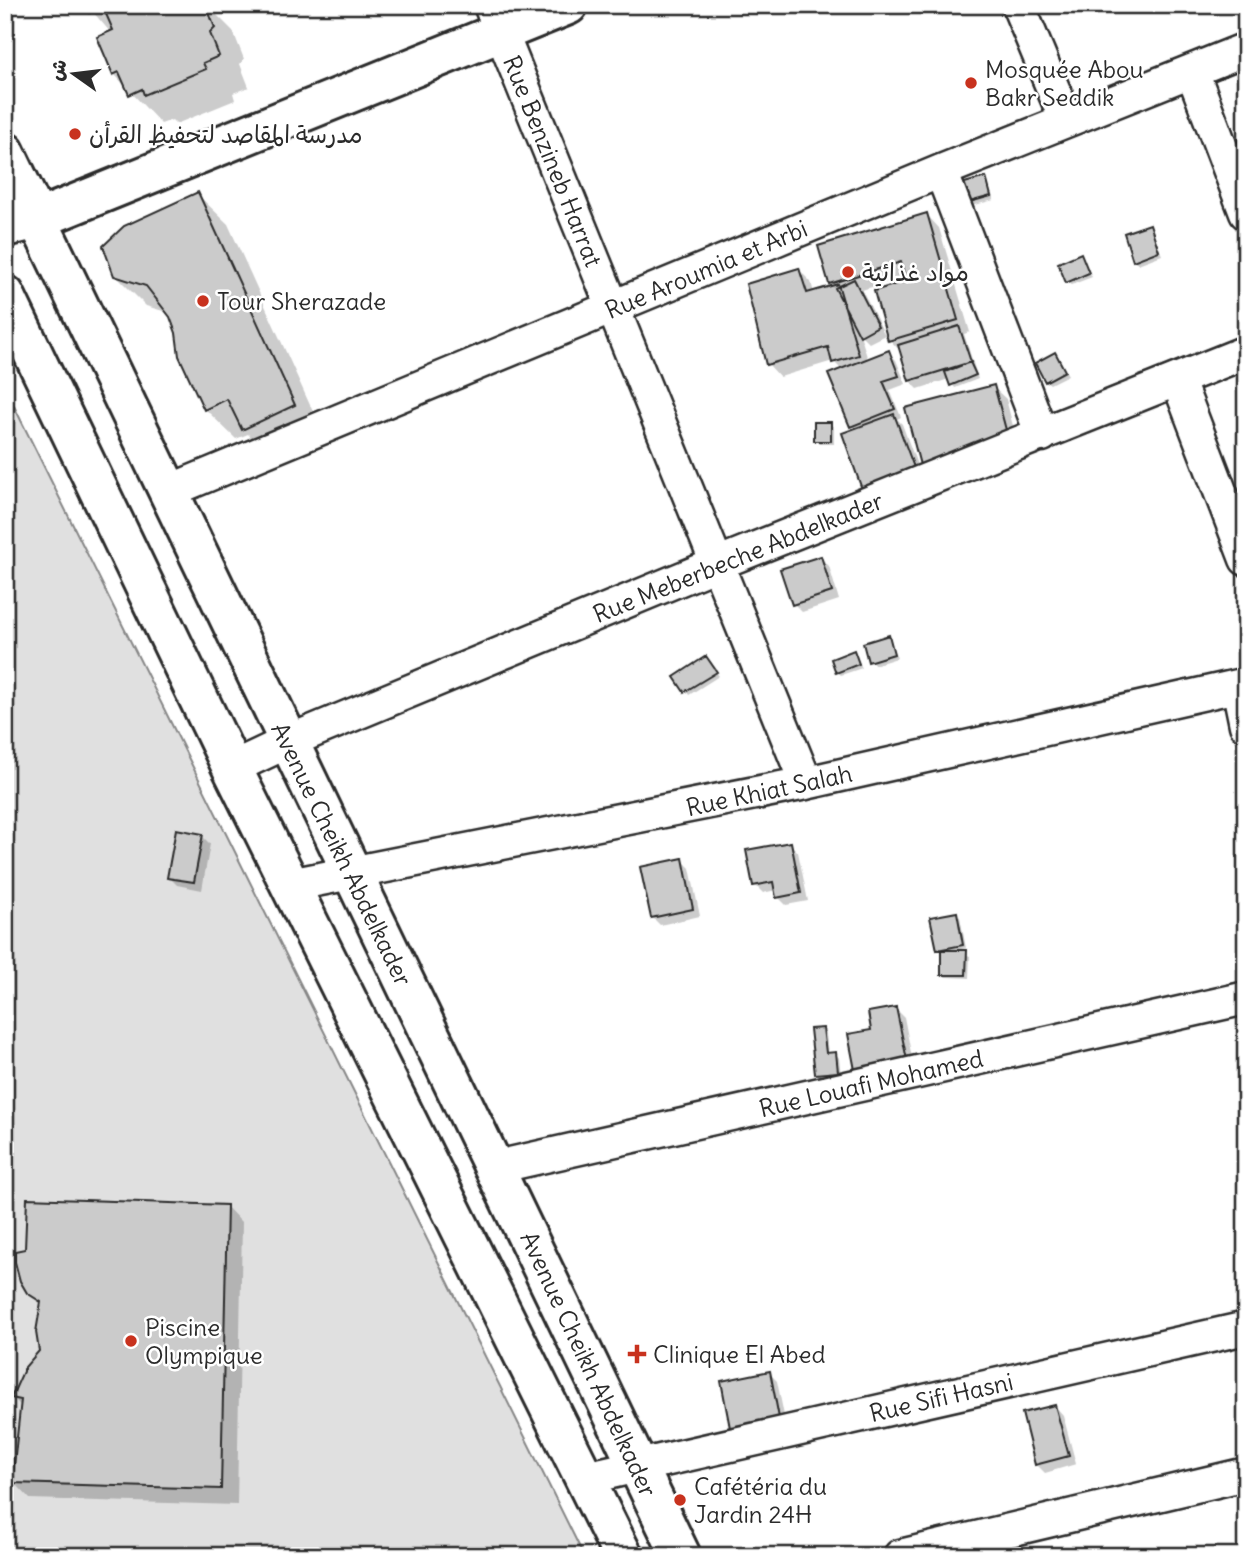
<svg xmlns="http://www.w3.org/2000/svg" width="1251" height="1561" font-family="Delius,'Playpen Sans Arabic',sans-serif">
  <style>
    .green { fill: #e0e0e0; stroke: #868686; stroke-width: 2 }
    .shadow { fill: #0003 }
    .building { fill: #cbcbcb; stroke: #2b2b2b; stroke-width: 2 }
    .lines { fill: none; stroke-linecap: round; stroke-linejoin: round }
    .minor-casing { stroke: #2b2b2b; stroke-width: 37 }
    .secondary-casing { stroke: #2b2b2b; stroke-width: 44 }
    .primary-casing { stroke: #2b2b2b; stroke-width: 44 }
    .minor { stroke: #fff; stroke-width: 32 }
    .secondary { stroke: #fff; stroke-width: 38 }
    .primary { stroke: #fff; stroke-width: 38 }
    .poi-dot { fill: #c8321e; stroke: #fff; stroke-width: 2.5 }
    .labels { text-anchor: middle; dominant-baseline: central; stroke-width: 5; stroke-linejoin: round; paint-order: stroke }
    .poi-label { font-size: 24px; fill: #2b2b2b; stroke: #fff; text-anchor: start }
    .street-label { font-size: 24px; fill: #2b2b2b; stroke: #fff }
  </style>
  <rect width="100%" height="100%" fill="#fff"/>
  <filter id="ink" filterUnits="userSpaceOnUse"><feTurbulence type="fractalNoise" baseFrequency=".0143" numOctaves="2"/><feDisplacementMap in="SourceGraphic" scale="14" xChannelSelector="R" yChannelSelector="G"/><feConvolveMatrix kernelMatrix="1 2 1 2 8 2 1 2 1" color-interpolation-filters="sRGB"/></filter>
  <g filter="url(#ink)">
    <!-- green -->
    <path class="green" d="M5 388 584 1556H5Z"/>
    <!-- shadow -->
    <path class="shadow" d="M87 5H207L233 31 244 59 240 64 249 87 233 93 235 100 176 124 172 120 161 124 114 74 111 33Z
      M426 5H439L430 9Z
      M1246 147V221L1224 155Z
      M986 179 994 200 971 206 963 186Z
      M197 194 228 224 324 436 273 460 248 434 236 439 205 409 170 313 146 306 115 275Z
      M927 215 939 228 970 332 964 334 978 379 955 388 949 379 918 389 910 381 901 352 890 340 909 282 907 276 862 290 885 335 869 343 860 334 868 360 888 352 896 360 906 384 890 390 901 417 897 419 902 424 923 481 851 426 843 371 833 361 780 377 768 364 799 270 811 282 814 293 835 287 830 283Z
      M1149 226 1162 255 1138 264 1135 260Z
      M1080 255 1092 277 1071 285 1068 282Z
      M1058 358 1068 375 1050 384 1046 381Z
      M993 387 1006 399 1021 457 935 480Z
      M831 424 834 428V444H820L816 440Z
      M821 558 829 566 839 600 802 612 794 604Z
      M888 637 897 658 874 665 865 644Z
      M854 652 862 668 841 675 837 672Z
      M709 662 719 676 689 695 677 677Z
      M202 836 210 844 202 890 177 885 169 877Z
      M790 844 798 852 808 901 786 905 778 897 776 890 763 893 755 885Z
      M682 860 690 868 700 916 660 925 652 917Z
      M956 914 960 917 966 948 955 950 970 956 969 978 946 977 942 974 943 953 938 949Z
      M896 1009 904 1017 914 1068 873 1031Z
      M823 1029 826 1033 828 1055 836 1054 839 1058 841 1075 820 1077 816 1073Z
      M226 1206 242 1223 237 1505 30 1499 14 1482 22 1407 13 1398 41 1352 42 1305 29 1292Z
      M769 1373 777 1381 786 1425 739 1435 731 1427Z
      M1055 1406 1063 1415 1076 1464 1045 1473 1037 1465 1024 1415Z"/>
    <!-- building -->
    <path class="building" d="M85 5H179L180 8 206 5 215 28 210 33 219 56 203 63 206 69 144 95 142 89 129 95 119 72 113 75 97 37 113 30 103 7 89 13Z
      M986 177 991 196 966 203 961 184Z
      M198 192 295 405 242 430 227 399 204 410 179 356 176 333 170 317 146 286 114 276 103 246 124 226Z
      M927 213 958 320 888 341 874 291 906 281 901 262 829 284 818 246Z
      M1150 224 1159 251 1133 261 1124 233Z
      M1081 253 1089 273 1066 283 1058 263Z
      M799 268 807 293 838 284 859 355 832 363 828 347 766 365 746 284Z
      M854 279 878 326 860 336 835 288Z
      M959 326 971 362 909 381 898 345Z
      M889 350 899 376 883 381 895 409 850 427 828 374Z
      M1055 352 1065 371 1045 382 1035 363Z
      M970 362 976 375 950 386 945 372Z
      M994 385 1010 445 921 469 905 408Z
      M894 414 916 473 863 492 842 433Z
      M814 422H831V441H814Z
      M821 556 832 592 792 605 780 569Z
      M889 635 894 654 868 662 863 643Z
      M854 650 859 664 836 673 831 659Z
      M706 656 717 672 684 692 674 677Z
      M176 829 203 834 194 882 167 878Z
      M791 842 801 893 776 898 773 882 753 886 746 850Z
      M683 858 693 909 651 918 640 867Z
      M957 912 963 945 937 950 930 917Z
      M941 950H967L966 975H941Z
      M896 1007 907 1060 855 1070 848 1034 871 1030 868 1012Z
      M823 1028 826 1053 836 1052 838 1072 815 1074 810 1029Z
      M27 1198 227 1205 221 1489 12 1483 21 1400 11 1398 25 1367 39 1351 36 1332 41 1302 27 1293 20 1281 15 1262V1251L25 1249Z
      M770 1371 779 1418 730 1428 721 1381Z
      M1055 1405 1069 1456 1035 1465 1022 1413Z"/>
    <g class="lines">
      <defs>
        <path id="minor" d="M490 5 806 783
          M1018 5 1066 120
          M1192 71 1246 213
          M941 171 1042 435
          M1178 381 1246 559
          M167 492 941 171 1246 49
          M1238 686 1246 725
          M232 768 287 742 719 563 1246 352
          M290 885 806 783 1246 684
          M496 1167 1246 998
          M585 1478 1246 1328
          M900 1556 1246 1474"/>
        <path id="secondary" d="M5 152 681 1556
          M5 295 232 768 623 1556"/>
        <path id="primary" d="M5 227 38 219 568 5"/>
      </defs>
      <!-- minor casing -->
      <use href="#minor" class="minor-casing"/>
      <!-- secondary casing -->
      <use href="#secondary" class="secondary-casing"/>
      <!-- primary casing -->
      <use href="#primary" class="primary-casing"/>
      <!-- minor -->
      <use href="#minor" class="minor"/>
      <!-- secondary -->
      <use href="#secondary" class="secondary"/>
      <!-- primary -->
      <use href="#primary" class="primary"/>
    </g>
  </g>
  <!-- markers -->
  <g class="poi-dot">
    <circle cx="971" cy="83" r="7"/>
    <circle cx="75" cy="134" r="7"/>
    <circle cx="848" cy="272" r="7"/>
    <circle cx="203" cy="301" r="7"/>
    <circle cx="131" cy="1341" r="7"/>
    <path d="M633.5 1343.5h7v7h7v7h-7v7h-7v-7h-7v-7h7z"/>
    <circle cx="680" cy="1500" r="7"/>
  </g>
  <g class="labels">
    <!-- poi labels -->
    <g class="poi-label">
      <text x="985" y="69">Mosquée Abou<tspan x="985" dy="28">Bakr Seddik</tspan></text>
      <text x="89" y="134">مدرسة المقاصد لتحفيظ القرأن</text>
      <text x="862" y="272">مواد غذائية</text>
      <text x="217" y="301">Tour Sherazade</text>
      <text x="145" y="1327">Piscine<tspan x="145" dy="28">Olympique</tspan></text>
      <text x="653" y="1354">Clinique El Abed</text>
      <text x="694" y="1486">Cafétéria du<tspan x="694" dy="28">Jardin 24H</tspan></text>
    </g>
    <!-- street labels -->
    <g class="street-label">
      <text transform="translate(553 161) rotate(68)">Rue Benzineb Harrat</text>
      <text transform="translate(706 269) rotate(-23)">Rue Aroumia et Arbi</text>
      <text transform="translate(738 557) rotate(-22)">Rue Meberbeche Abdelkader</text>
      <text transform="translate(769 790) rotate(-12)">Rue Khiat Salah</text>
      <text transform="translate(342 854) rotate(64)">Avenue Cheikh Abdelkader</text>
      <text transform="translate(871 1083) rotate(-13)">Rue Louafi Mohamed</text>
      <text transform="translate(589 1364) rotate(65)">Avenue Cheikh Abdelkader</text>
      <text transform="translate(941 1397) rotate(-13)">Rue Sifi Hasni</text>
    </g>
  </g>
  <!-- margin -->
  <rect width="1251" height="1561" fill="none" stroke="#fff" stroke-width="28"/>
  <rect x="14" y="14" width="1223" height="1533" fill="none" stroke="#2b2b2b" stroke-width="2.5" filter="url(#ink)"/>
  <!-- north arrow -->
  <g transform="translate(74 74) rotate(284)" stroke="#ffffff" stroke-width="5" paint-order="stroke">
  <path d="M0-5L12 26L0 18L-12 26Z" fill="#2b2b2b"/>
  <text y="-10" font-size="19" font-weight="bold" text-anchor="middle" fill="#2b2b2b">ش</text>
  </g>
</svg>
